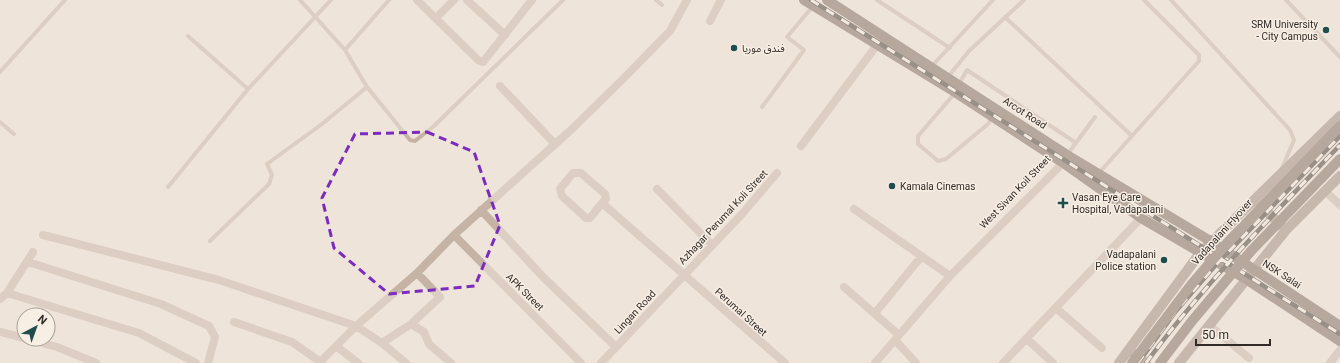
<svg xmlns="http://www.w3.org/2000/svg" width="1340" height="363" font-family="Roboto,'Noto Sans Arabic',sans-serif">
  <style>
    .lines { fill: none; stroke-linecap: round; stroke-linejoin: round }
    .lane { stroke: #c5b4a6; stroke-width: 4 }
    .street { stroke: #c5b4a6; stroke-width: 8 }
    .secondary { stroke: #988378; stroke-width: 10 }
    .primary { stroke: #736158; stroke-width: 10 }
    .rail-casing { stroke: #322a26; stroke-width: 4.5 }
    .rail { stroke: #f7eee4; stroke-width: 3; stroke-dasharray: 9; stroke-linecap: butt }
    .primary-bridge { stroke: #736158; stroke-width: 10 }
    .marked { fill: none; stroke: #7b2cbf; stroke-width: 3; stroke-dasharray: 8 5; stroke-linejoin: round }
    .poi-dot { fill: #1f4d4f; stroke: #f7eee4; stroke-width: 1.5 }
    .labels { text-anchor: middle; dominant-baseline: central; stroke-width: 3; stroke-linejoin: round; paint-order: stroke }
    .poi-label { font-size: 10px; fill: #322a26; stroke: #f7eee4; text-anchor: start }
    .street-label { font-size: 10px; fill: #322a26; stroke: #f7eee4 }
  </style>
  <rect width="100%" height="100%" fill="#eee4d9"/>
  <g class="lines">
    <!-- lane -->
    <path class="lane" d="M300 0 345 50 389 0
      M656 0 662 5
      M877 0 950 48
      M1171 0 1290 130 1294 140 1282 168
      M1286 0 1340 57
      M1005 17 1132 136
      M345 50 367 87
      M932 66 993 0
      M0 72 65 0
      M948 77 969 51 1024 0
      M959 84 967 70 1076 143
      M248 89 331 0
      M955 93 918 136V144L938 161 946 159 988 124 993 117
      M762 107 804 50 787 37 813 6
      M0 122 14 134
      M1067 155 1095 117
      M1098 174 1199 61V55L1144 0
      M168 187 248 89 188 36
      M210 241 269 184 272 175 267 164 322 124 367 87 410 140 415 141 434 126 563 0"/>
    <!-- street -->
    <path class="street" d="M417 0 478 60 483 62 532 0
      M467 0 505 35
      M436 18 454 0
      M710 21 721 0
      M500 86 555 144
      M801 146 877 45
      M657 189 712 245
      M1325 191 1340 205
      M602 203 590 218H586L562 196 560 189 573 173H581L605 194 606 199 602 203 785 363
      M854 209 950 276
      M481 210 543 277 616 347
      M43 235 219 280 356 326 382 343 406 363
      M454 235 581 363
      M28 262 161 304 209 326 215 337 208 363
      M844 287 899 335
      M7 293 139 333 196 363
      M0 299 7 293 33 252
      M1056 308 1102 348
      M875 313 921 257
      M234 322 292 342 322 363
      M411 324 424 332 429 344 451 363
      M1209 325 1249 358
      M0 332 24 338
      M27 339 57 347 96 363
      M1027 339 1053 363
      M895 340 916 363
      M382 343 411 324 440 297 417 273
      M336 346 358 363
      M320 362 356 326 417 273 454 235 572 129 625 77 670 31 687 0
      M601 363 742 214 777 173
      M875 363 950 276 1058 168 1062 162
      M1003 363 1141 218
      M1330 363 1340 350"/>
    <!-- secondary -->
    <path class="secondary" d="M1256 201 1285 229
      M1130 351 1146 363
      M1119 363 1200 253 1340 116
      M1179 363 1286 230 1340 176"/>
    <!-- primary -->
    <path class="primary" d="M804 0 955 92 1062 162 1141 218 1246 279 1340 341
      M827 0 1067 155 1212 242 1340 326"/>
    <defs>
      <path id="rail" d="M811 0 1340 334
        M1138 363 1176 311 1214 267 1340 136
        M1146 363C1204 284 1272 216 1340 145"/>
    </defs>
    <!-- rail casing -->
    <use href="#rail" class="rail-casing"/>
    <!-- rail -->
    <use href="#rail" class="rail"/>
    <!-- primary-bridge -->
    <path class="primary-bridge" d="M1132 363 1191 285 1227 243 1340 126
      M1160 363 1192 321 1251 251 1340 159"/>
  </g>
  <!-- marked area -->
  <path d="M0 0H1340V363H0ZM427 132 474 152 500 225 475 286 389 294 334 248 322 198 355 134Z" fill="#eee4d9" fill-opacity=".55" fill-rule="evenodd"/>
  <path class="marked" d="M427 132 474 152 500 225 475 286 389 294 334 248 322 198 355 134Z"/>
  <!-- markers -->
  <g class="poi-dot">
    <circle cx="1326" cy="30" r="4"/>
    <circle cx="734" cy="48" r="4"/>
    <circle cx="892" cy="186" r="4"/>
    <path d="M1061 197h4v4h4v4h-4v4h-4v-4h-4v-4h4z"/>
    <circle cx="1164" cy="260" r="4"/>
  </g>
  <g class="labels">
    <!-- poi labels -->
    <g class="poi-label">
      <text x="1318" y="24" text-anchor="end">SRM University<tspan x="1318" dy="12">- City Campus</tspan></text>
      <text x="742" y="48">فندق موريا</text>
      <text x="900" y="186">Kamala Cinemas</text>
      <text x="1072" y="197">Vasan Eye Care<tspan x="1072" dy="12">Hospital, Vadapalani</tspan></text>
      <text x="1156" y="254" text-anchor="end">Vadapalani<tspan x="1156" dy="12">Police station</tspan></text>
    </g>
    <!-- street labels -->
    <g class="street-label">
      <text transform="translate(1025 113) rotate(33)">Arcot Road</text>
      <text transform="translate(1015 192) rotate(-46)">West Sivan Koil Street</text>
      <text transform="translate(723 217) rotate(-47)">Azhagar Perumal Koli Street</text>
      <text transform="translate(1222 232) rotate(-48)">Vadapalani Flyover</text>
      <text transform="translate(1282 274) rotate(33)">NSK Salai</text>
      <text transform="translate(525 292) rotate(45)">APK Street</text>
      <text transform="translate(635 312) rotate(-47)">Lingan Road</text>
      <text transform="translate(741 312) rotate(42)">Perumal Street</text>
    </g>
  </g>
  <!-- north arrow -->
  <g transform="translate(36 327) rotate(41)"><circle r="19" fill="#f7eee4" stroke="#a8a098"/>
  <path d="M0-3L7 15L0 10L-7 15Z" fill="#1f4d4f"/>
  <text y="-6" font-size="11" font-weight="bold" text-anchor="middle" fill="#322a26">N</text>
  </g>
  <!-- scale -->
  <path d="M1196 339v6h74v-6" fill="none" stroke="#322a26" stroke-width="2"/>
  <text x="1202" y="339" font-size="12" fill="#322a26" stroke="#f7eee4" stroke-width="3" paint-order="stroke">50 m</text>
</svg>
